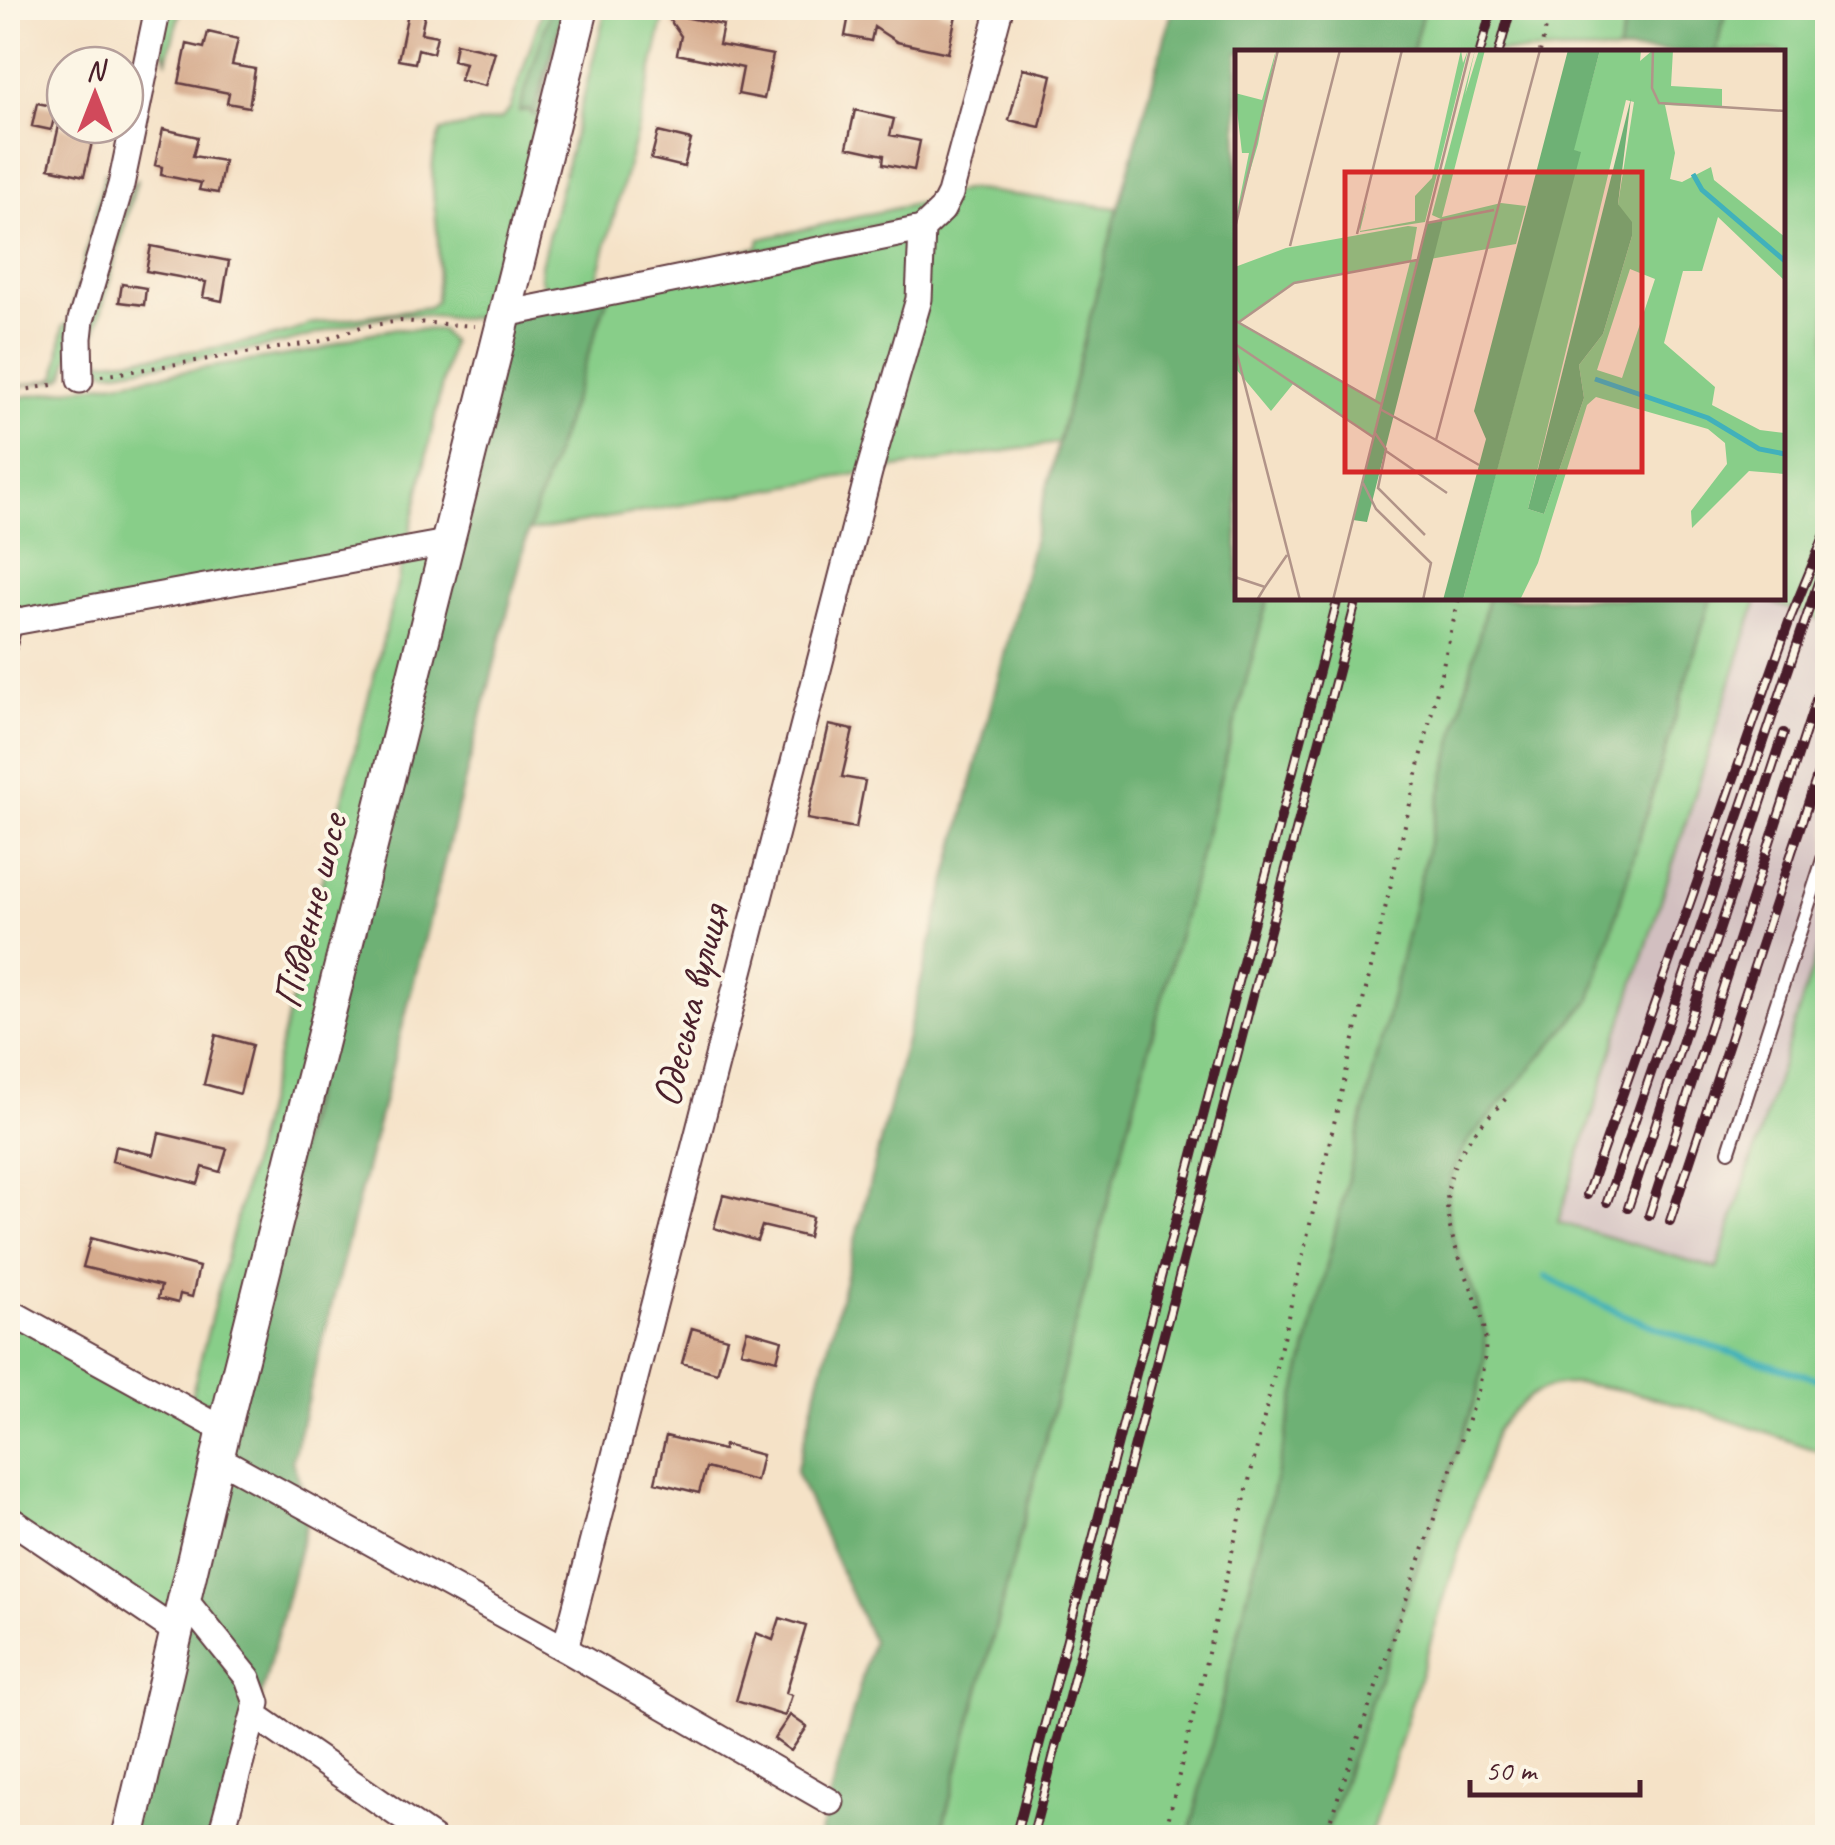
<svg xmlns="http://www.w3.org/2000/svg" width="1835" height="1845" font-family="Caveat,sans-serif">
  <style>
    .industrial { fill: #d2bfc0 }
    .green { fill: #88ce89; stroke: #69765a; stroke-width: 2.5 }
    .forest { fill: #6eb175; stroke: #5c6850; stroke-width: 2.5 }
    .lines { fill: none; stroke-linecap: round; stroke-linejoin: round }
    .stream { stroke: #41b1bb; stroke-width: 6 }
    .building { fill: #d6ab8d }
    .service-casing { stroke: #643c42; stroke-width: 16 }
    .minor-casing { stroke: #643c42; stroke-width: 29 }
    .tertiary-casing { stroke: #643c42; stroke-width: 36 }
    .path { stroke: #643c42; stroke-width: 4; stroke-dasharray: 2.5 8; stroke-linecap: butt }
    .service { stroke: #fff; stroke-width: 12 }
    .minor { stroke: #fff; stroke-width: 25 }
    .tertiary { stroke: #fff; stroke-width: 32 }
    .rail-casing { stroke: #4a1f2b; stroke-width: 10 }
    .rail { stroke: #fcf5e5; stroke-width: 6; stroke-dasharray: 19; stroke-linecap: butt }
    .labels { text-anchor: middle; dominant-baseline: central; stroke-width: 8; stroke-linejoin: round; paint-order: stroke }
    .street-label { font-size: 42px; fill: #4a1f2b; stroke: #fcf5e5 }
    .inset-river { fill: none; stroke: #41b1bb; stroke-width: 5 }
    .inset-road { fill: none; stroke: #b19489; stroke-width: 2.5 }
    .view { fill: #d62828; fill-opacity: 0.15; stroke: #d62828; stroke-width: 5 }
    .inset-edge { fill: none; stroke: #4a1f2b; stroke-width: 5 }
  </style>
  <rect width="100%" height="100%" fill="#fcf5e5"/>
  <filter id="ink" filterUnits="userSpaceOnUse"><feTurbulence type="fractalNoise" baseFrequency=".01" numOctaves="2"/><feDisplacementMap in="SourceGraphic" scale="20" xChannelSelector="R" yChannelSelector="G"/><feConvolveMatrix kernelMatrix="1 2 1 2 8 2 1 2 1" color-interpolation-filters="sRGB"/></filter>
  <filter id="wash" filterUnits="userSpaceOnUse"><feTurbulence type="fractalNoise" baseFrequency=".0048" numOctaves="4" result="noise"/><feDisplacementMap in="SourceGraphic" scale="40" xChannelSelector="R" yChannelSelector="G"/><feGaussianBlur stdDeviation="2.25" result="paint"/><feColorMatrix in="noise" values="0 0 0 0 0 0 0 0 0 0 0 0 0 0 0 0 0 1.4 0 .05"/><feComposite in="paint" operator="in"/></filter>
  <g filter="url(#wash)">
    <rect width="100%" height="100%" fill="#f5e2c7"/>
    <!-- industrial -->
    <path class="industrial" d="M1758 598 1827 622V921L1717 1269 1557 1222Z"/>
    <!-- green -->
    <path class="green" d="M165 8H181L167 60 162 46Z
      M543 8H551L520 111 529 110 541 95 565 8 489 315C465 324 424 312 396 315 358 319 322 334 284 343 228 355 171 362 115 371H106L90 361 84 342 133 183 137 180 92 346V352L98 361C133 361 284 341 309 324L429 307 436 301C437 282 439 263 438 244 437 205 424 169 441 131L501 119 510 109Z
      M606 8H666L640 121 597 279 758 247 760 239 932 200 938 194 957 108 960 117 944 190 921 216 558 295 544 286 540 278 541 265Z
      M1424 8H1629L1618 52H1412Z
      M1727 8H1827V622L1759 598H1782V52H1716Z
      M105 173 111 180 65 375 60 379 8 388 53 379 57 375 63 326 69 322Z
      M967 189 1118 208 1058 443 869 472 528 532 609 293 899 235 950 194Z
      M392 329 440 330 451 342 406 551 446 543 177 1632 8 1518V1312L188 1409 405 553 8 623V399L319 350 357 336Z
      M1268 598H1488L1189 1837 940 1838Z
      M1711 598H1758L1558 1222 1717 1269 1827 921V1454C1770 1435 1600 1369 1549 1387 1526 1395 1509 1413 1496 1431L1370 1837 1324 1838 1478 1391C1483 1369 1489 1345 1483 1323 1465 1251 1422 1215 1468 1141L1591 999Z"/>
    <!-- forest -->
    <path class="forest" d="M551 8H565L533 115 529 110 519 111Z
      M1173 8H1424L1412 52H1238V598H1268L940 1837H819L872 1641 796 1472 1118 208Z
      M1629 8H1727L1716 52H1618Z
      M609 293 528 532 292 1461 310 1509 256 1716 220 1837 128 1838 505 314Z
      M1488 598H1711L1591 999 1468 1141C1422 1215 1465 1251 1483 1323 1489 1345 1483 1369 1478 1391L1324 1837H1189Z"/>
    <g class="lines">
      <!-- stream -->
      <path class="stream" d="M1546 1276C1635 1328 1730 1352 1828 1382"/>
    </g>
    <g id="blocks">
      <!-- building -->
      <path class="building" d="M409 8H426L421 33 437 36 433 53 418 49 415 63 398 60Z
        M846 8H938L940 12 956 15 948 53 897 42 874 27 871 41 845 36 850 10Z
        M665 13 723 25 719 45 773 55 764 99 738 94 743 68 677 54 681 36Z
        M208 32 238 39 232 65 255 69 249 107 227 103 229 93 179 83 187 44 204 48Z
        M456 43 495 52 485 86 460 80 465 63 453 60Z
        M1023 68 1052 75 1040 127 1009 120Z
        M37 103 57 107 51 130 32 126Z
        M855 110 894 119 890 135 920 141 914 170 883 164 884 155 847 147Z
        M59 126 94 134 84 176 49 168Z
        M163 129 198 137 193 156 224 161 218 193 199 190 201 183 161 175 162 167 155 165Z
        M658 132 691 140 684 167 651 159Z
        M151 246 229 261 222 301 203 297 206 282 146 271Z
        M122 284 146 288 144 305 119 302Z
        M829 725 853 730 842 777 865 781 856 828 807 819Z
        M216 1035 252 1045 240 1094 204 1084Z
        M159 1133 227 1149 220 1172 203 1167 198 1184 112 1161 115 1146 154 1155Z
        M723 1195 812 1217 808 1237 762 1226 757 1241 714 1228Z
        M91 1238 199 1267 192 1297 180 1294 178 1303 158 1298 161 1286 83 1267Z
        M692 1328 727 1338 717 1373 682 1363Z
        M747 1330 782 1340 777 1360 741 1351Z
        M666 1436 723 1450 724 1445 762 1455 756 1481 706 1468 699 1493 655 1482Z
        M780 1618 806 1626 786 1693 792 1695 785 1716 736 1701 756 1633 773 1640Z
        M790 1715 807 1727 791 1751 774 1739Z"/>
    </g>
  </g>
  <g filter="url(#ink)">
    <use href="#blocks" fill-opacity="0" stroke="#643c42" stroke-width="2.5"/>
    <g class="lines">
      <defs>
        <path id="service" d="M8 654 16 621
          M1729 1151 1828 844"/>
        <path id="minor" d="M505 314 922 229
          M80 380 79 338 81 320 121 185 158 8
          M8 623 446 543
          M8 1311 224 1430
          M218 1458 565 1649 869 472 919 299 922 229 942 210 950 194 1000 8
          M8 1518 177 1632
          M185 1600 248 1678 257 1703 220 1838
          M565 1649 831 1802
          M256 1716 432 1838"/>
        <path id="tertiary" d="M128 1838 224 1430 582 8"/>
      </defs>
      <!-- service casing -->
      <use href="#service" class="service-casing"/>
      <!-- minor casing -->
      <use href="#minor" class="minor-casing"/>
      <!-- tertiary casing -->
      <use href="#tertiary" class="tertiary-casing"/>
      <!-- path -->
      <path class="path" d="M1540 52 1551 8
        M101 376 322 341 361 327 400 321 475 326
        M8 393 57 384
        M1164 1838 1459 598
        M1324 1838 1478 1391C1483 1369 1489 1345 1483 1322 1468 1266 1429 1219 1457 1160 1468 1135 1492 1114 1510 1094"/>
      <!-- service -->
      <use href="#service" class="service"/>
      <!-- minor -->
      <use href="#minor" class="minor"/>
      <!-- tertiary -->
      <use href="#tertiary" class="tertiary"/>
      <defs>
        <path id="rail" d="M1480 52 1492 8
          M1499 52 1511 8
          M1587 1195 1790 619 1828 527
          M1607 1202 1820 577
          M1628 1208 1784 733
          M1649 1215 1828 663
          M1670 1221 1828 743
          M1015 1838 1338 598
          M1032 1838 1357 598"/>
      </defs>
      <!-- rail casing -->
      <use href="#rail" class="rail-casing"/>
      <!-- rail -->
      <use href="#rail" class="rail"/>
    </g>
  </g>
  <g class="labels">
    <!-- street labels -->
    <g class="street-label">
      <text transform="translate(310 911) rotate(-76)">Південне шосе</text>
      <text transform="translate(690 1006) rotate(-76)">Одеська вулиця</text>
    </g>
  </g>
  <!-- overview -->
  <g transform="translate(1235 50)">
    <rect width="550" height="550" fill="#f5e2c7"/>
    <path d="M41 0 23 94 0 172 14 103H7L0 43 27 50ZM226 0 228 13 233 0 190 172 125 182 124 175 132 152 125 181 180 171V146L197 128ZM240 0 230 45 244 0H250L207 167 266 153 291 156 281 194 195 209 208 170 197 165ZM365 0H406L405 11 418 0H438L436 36 487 39V57L430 55 440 103 435 129 447 132 476 117 479 130 550 187V231L483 167 467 221H448L429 293 480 337 477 355 525 380 550 383V424L514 421 457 478 456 461 492 414 490 393 473 379 361 347 352 355 303 513 285 550H228L345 102 338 101ZM391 50 399 52 383 154 397 186 368 284 344 315 349 348 309 464 293 459ZM395 219 420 229 387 328 362 320ZM173 176 182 177 176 211 182 210 138 387 58 334 36 361 0 318V217L51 198ZM175 212 140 350 4 272 59 233Z" fill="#88ce89" fill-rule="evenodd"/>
    <path d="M333 0H365L339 100 346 102 228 550H208L251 389 239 361ZM396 48 383 154 397 172V186L368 284 344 315 349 348 309 464 293 459ZM208 170 132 472 118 470 192 173Z" fill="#6eb175"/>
    <path class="inset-river" d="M458 124 467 140 550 211M360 329 473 368 524 399 550 404"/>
    <path class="inset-road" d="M418 0 417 38 424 53 550 61M192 173 259 160M0 178 43 0M122 184 167 0M55 196 105 0M1 271 146 354M4 272 59 233 182 210M0 294 138 387M0 296 65 550M145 359 201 390 305 0M140 383 151 399 143 438 190 485M201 390 244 415M151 401 212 443M128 433 141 459 196 513 188 550M0 527 30 537 22 550M30 537 52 505M98 550 235 0"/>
    <path class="view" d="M110 122H407V422H110Z"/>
    <rect width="550" height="550" class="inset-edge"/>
  </g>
  <!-- margin -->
  <rect width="1835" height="1845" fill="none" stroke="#fcf5e5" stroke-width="40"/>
  <!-- north arrow -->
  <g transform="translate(95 95)"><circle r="48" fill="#fcf5e5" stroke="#b59f9b" stroke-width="2.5"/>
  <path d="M0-8L18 38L0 25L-18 38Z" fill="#d1495b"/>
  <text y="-15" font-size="28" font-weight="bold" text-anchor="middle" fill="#4a1f2b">N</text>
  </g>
  <!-- scale -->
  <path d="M1470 1780v15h170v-15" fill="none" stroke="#4a1f2b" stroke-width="5"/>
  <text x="1485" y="1780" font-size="30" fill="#4a1f2b" stroke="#fcf5e5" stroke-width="8" paint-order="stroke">50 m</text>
</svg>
